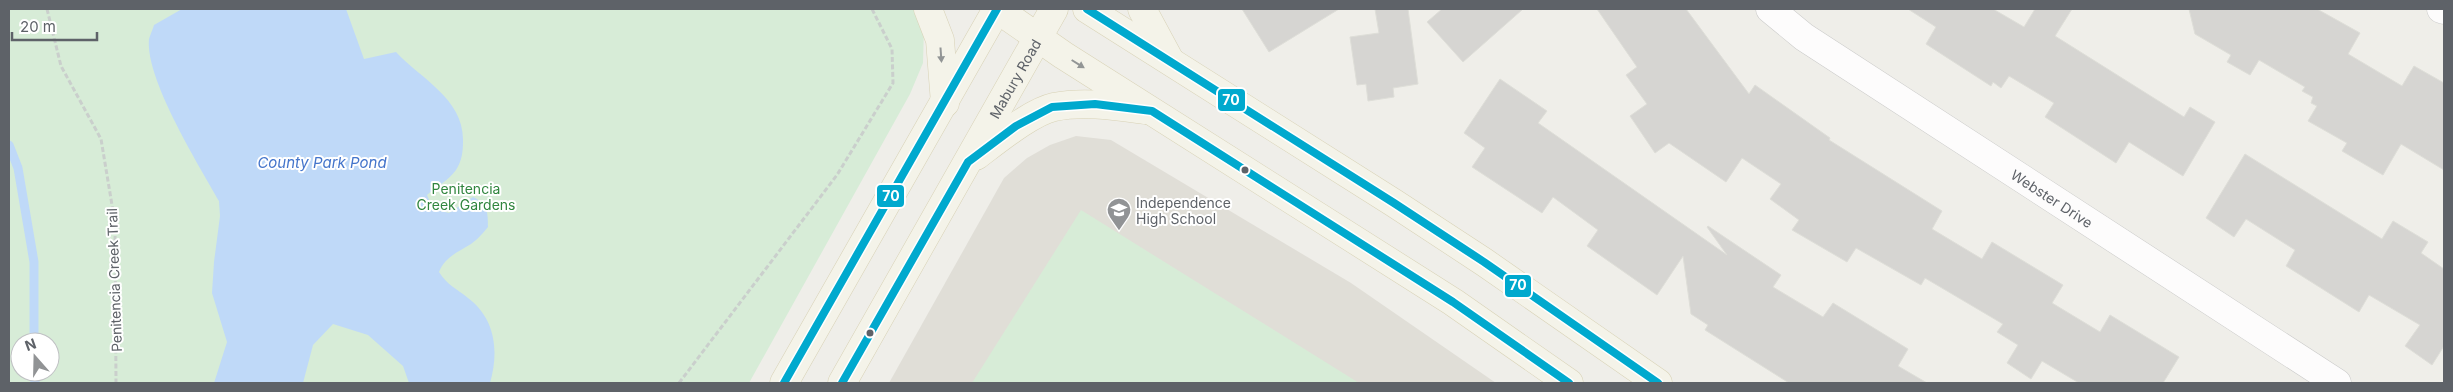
<svg xmlns="http://www.w3.org/2000/svg" width="2453" height="392" font-family="Inter,sans-serif">
  <style>
    .education { fill: #e0ded7 }
    .green { fill: #d7ecd7; fill-rule: evenodd }
    .water { fill: #bfd9f8 }
    .lines { fill: none; stroke-linecap: round; stroke-linejoin: round }
    .stream { stroke: #bfd9f8; stroke-width: 9 }
    .building { fill: #d6d5d2; stroke: #deded8 }
    .minor-casing { stroke: #cbcbca; stroke-width: 29 }
    .major-casing { stroke: #d8d2b6; stroke-width: 29 }
    .path { stroke: #cacfcc; stroke-width: 3; stroke-dasharray: 5 2.5; stroke-linecap: butt }
    .minor { stroke: #fdfcfc; stroke-width: 28 }
    .major { stroke: #f4f3e9; stroke-width: 28 }
    .bus-1-casing { stroke: #fff; stroke-width: 11 }
    .bus-1 { stroke: #00a9ce; stroke-width: 8 }
    .oneway { fill: #929595 }
    .bus-dot { fill: #5e6268; stroke: #fff; stroke-width: 2 }
    .labels { text-anchor: middle; dominant-baseline: central; stroke-width: 4; stroke-linejoin: round; paint-order: stroke }
    .street-label { font-size: 14px; fill: #5e6268; stroke: #fff }
    .park-label { font-size: 14px; fill: #30853e; stroke: #fff }
    .poi-label { font-size: 14px; fill: #5e6268; stroke: #fff; text-anchor: start }
    .water-label { font-size: 15px; font-style: italic; fill: #4475cb; stroke: #fff }
    .line-badge { stroke: #fff; stroke-width: 2 }
    .badge-label { font-size: 14px; text-anchor: middle; font-weight: bold; fill: #fff }
  </style>
  <rect width="100%" height="100%" fill="#efeee9"/>
  <!-- education -->
  <path class="education" d="M1076 136 1111 140 1351 283 1496 383H889L1004 178 1027 158 1050 145Z"/>
  <!-- green -->
  <path class="green" d="M9 9H914L924 27 923 63 910 94 749 383H9ZM20 342H50V372H20Z
    M1081 210 1359 383H972Z"/>
  <!-- water -->
  <path class="water" d="M182 9H346L364 59 396 52C421 79 464 99 463 141 463 151 462 161 456 170 449 180 436 187 427 195L433 209 449 213 473 197C488 204 488 213 488 227 483 233 477 240 471 244 458 252 445 257 439 272 448 286 456 288 468 298 496 319 499 352 490 383H409L403 366 368 335 333 324 313 345 303 383H214L227 342 212 293 214 262 220 216 219 201C199 165 145 79 149 39 150 35 153 29 154 25Z"/>
  <g class="lines">
    <!-- stream -->
    <path class="stream" d="M9 145 18 168 34 262V342
      M34 372 35 383"/>
  </g>
  <!-- building -->
  <path class="building" d="M1242 9H1339L1269 52Z
    M1375 9H1408L1418 84 1393 88 1394 97 1368 101 1366 84 1357 85 1350 37 1379 33Z
    M1442 9H1523L1463 62 1427 22Z
    M1597 9H1686L1749 94 1755 85 1830 138 1829 140 1942 211 1932 229 1982 259 1992 242 2063 285 2052 303 2100 332 2110 315 2179 357 2163 383H2079L2042 361 2031 379 2007 363 2018 345 1997 332 2003 324 1925 278 1921 285 1856 248 1847 262 1792 230 1799 220 1770 199 1781 184 1742 158 1726 182 1669 143 1655 153 1630 116 1647 104 1626 75 1637 67Z
    M1908 9H1993L2024 27 2035 9H2072L2055 36 2184 117 2190 107 2215 122 2183 176 2129 142 2116 163 2045 117 2054 103 2009 76 2001 88 1993 82 1991 86 1926 44 1936 27Z
    M2189 9H2317L2360 33 2348 54 2402 86 2414 66 2444 83V170L2401 144 2383 175 2342 151 2347 143 2308 121 2317 106 2311 103 2313 97 2302 91 2305 87 2259 60 2250 75 2227 62 2231 55 2195 34Z
    M1500 79 1547 111 1538 123 1727 255 1707 227 1708 226 1781 275 1773 287 1823 317 1833 303 1908 349 1898 366 1927 383H1789L1705 330 1708 325 1691 314 1683 256 1657 295 1587 246 1598 230 1553 197 1542 213 1472 167 1485 148 1464 133Z
    M2245 154 2382 239 2393 221 2428 242 2421 253 2444 269V346L2432 365 2405 346 2420 325 2369 295 2359 312 2286 266 2295 250 2246 219 2234 237 2206 218Z"/>
  <g class="lines">
    <defs>
      <g id="minor">
        <path id="s1" d="M1770 9 1804 37 2337 383"/>
        <path d="M2441 9 2444 10"/>
      </g>
      <g id="major">
        <path d="M928 9 940 40 945 103"/>
        <path d="M997 9 1063 55 1453 302 1569 383"/>
        <path d="M1087 9 1394 203 1484 262 1658 383"/>
        <path d="M1142 9 1169 59"/>
        <path d="M976 156C995 142 1031 112 1054 107 1084 101 1115 106 1145 110"/>
        <path d="M784 383 997 9"/>
        <path id="s2" d="M842 383 1054 9"/>
      </g>
    </defs>
    <!-- minor casing -->
    <use href="#minor" class="minor-casing"/>
    <!-- major casing -->
    <use href="#major" class="major-casing"/>
    <!-- path -->
    <path class="path" d="M47 9 61 66 101 139 115 223 116 383
      M679 383 837 175 893 83 892 49 872 9"/>
    <!-- minor -->
    <use href="#minor" class="minor"/>
    <!-- major -->
    <use href="#major" class="major"/>
    <defs>
      <path id="bus-1" d="M1087 9 1394 203 1484 262 1658 383
        M784 383 997 9
        M842 383 968 162 1016 126 1052 107 1095 104 1152 111 1453 302 1569 383"/>
    </defs>
    <!-- bus-1 casing -->
    <use href="#bus-1" class="bus-1-casing"/>
    <!-- bus-1 -->
    <use href="#bus-1" class="bus-1"/>
  </g>
  <!-- one-way arrows -->
  <defs><path id="oneway-solid" d="M-6-.8H1V-3.2L6.5 0L1 3.2V.8H-6Z" transform="scale(1.25)"/></defs>
  <g class="oneway">
    <use href="#oneway-solid" transform="translate(941 55) rotate(86)"/>
    <use href="#oneway-solid" transform="translate(1078 64) rotate(32)"/>
  </g>
  <!-- icons -->
  <defs>
    <symbol id="school-pin" viewBox="-11 -11 22 30"><path d="M0 17L-7.5 6A9.5 9.5 0 1 1 7.5 6Z" fill="#919395" stroke="#fff"/><path d="M0-5L7-2L0 1L-7-2ZM-4 1L0 2.5L4 1V4Q0 6-4 4Z" fill="#fff"/></symbol>
  </defs>
  <g fill-rule="evenodd">
    <use href="#school-pin" x="1105" y="196" width="28" height="38"/>
  </g>
  <!-- markers -->
  <g class="bus-dot">
    <circle cx="1245" cy="170" r="4.5"/>
    <circle cx="870" cy="333" r="4.5"/>
  </g>
  <g class="labels">
    <!-- street labels -->
    <g class="street-label">
      <text stroke="none"><textPath href="#s2" startOffset="350">Mabury Road</textPath></text>
      <text stroke="none"><textPath href="#s1" startOffset="340">Webster Drive</textPath></text>
      <text transform="translate(114 280) rotate(-92)">Penitencia Creek Trail</text>
    </g>
    <!-- park labels -->
    <g class="park-label">
      <text x="466" y="188">Penitencia<tspan x="466" dy="16">Creek Gardens</tspan></text>
    </g>
    <!-- poi labels -->
    <g class="poi-label">
      <text x="1136" y="202">Independence<tspan x="1136" dy="16">High School</tspan></text>
    </g>
    <!-- water labels -->
    <g class="water-label">
      <text x="322" y="162">County Park Pond</text>
    </g>
  </g>
  <g class="line-badge">
    <rect x="1217" y="88" width="29" height="24" rx="5" fill="#00a9ce"/>
    <rect x="876" y="184" width="29" height="24" rx="5" fill="#00a9ce"/>
    <rect x="1504" y="274" width="28" height="24" rx="5" fill="#00a9ce"/>
  </g>
  <g class="badge-label">
    <text x="1231" y="105">70</text>
    <text x="891" y="201">70</text>
    <text x="1518" y="290">70</text>
  </g>
  <!-- border -->
  <rect width="2453" height="392" fill="none" stroke="#5e6268" stroke-width="20"/>
  <!-- north arrow -->
  <g transform="translate(35 357) rotate(340)"><circle r="24" fill="#ffffff" stroke="#bfc0c3"/>
  <path d="M0-4L9 19L0 12L-9 19Z" fill="#919395"/>
  <text y="-8" font-size="14" font-weight="bold" text-anchor="middle" fill="#5e6268">N</text>
  </g>
  <!-- scale -->
  <path d="M12 32v8h85v-8" fill="none" stroke="#5e6268" stroke-width="2.5"/>
  <text x="20" y="32" font-size="15" fill="#5e6268" stroke="#ffffff" stroke-width="4" paint-order="stroke">20 m</text>
</svg>
